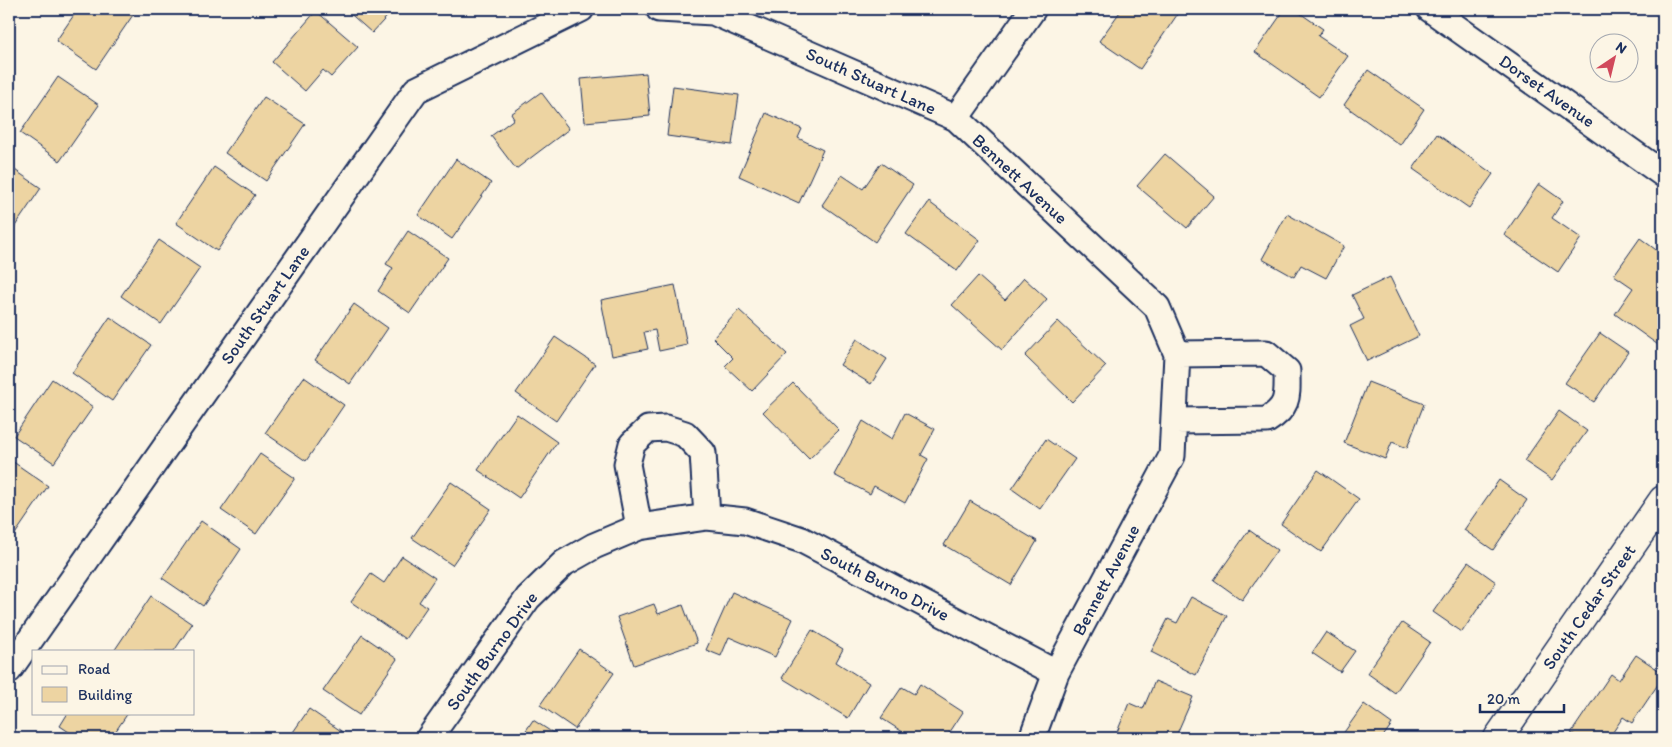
<svg xmlns="http://www.w3.org/2000/svg" width="1672" height="747" font-family="Itim,sans-serif">
  <style>
    .building { fill: #edd4a2; stroke: #1b2f5e }
    .lines { fill: none; stroke-linecap: round; stroke-linejoin: round }
    .street-casing { stroke: #1b2f5e; stroke-width: 29 }
    .secondary-casing { stroke: #1b2f5e; stroke-width: 31 }
    .street { stroke: #fcf5e5; stroke-width: 25 }
    .secondary { stroke: #fcf5e5; stroke-width: 28 }
    .labels { text-anchor: middle; dominant-baseline: central; stroke-width: 4; stroke-linejoin: round; paint-order: stroke }
    .street-label { font-size: 18px; fill: #1b2f5e; stroke: #fcf5e5 }
  </style>
  <rect width="100%" height="100%" fill="#fcf5e5"/>
  <filter id="ink" filterUnits="userSpaceOnUse"><feTurbulence type="fractalNoise" baseFrequency=".02" numOctaves="2"/><feDisplacementMap in="SourceGraphic" scale="10" xChannelSelector="R" yChannelSelector="G"/><feConvolveMatrix kernelMatrix="1 2 1 2 8 2 1 2 1" color-interpolation-filters="sRGB"/></filter>
  <g filter="url(#ink)">
    <!-- building -->
    <path class="building" d="M78 9H130L135 12 96 69 56 41Z
      M345 9H394L372 33Z
      M1122 9H1168L1177 15 1140 69 1099 41Z
      M1285 9H1294L1323 29 1318 36 1348 56 1319 97 1255 52Z
      M316 11 358 47 331 77 323 70 305 91 272 62Z
      M1368 70 1424 109 1400 145 1344 105Z
      M646 73 650 116 585 122 581 79Z
      M58 77 99 105 60 161 20 133Z
      M673 86 739 95 732 145 667 136Z
      M541 92 569 129 516 169 491 136 514 119 511 114Z
      M264 97 305 124 266 181 225 153Z
      M766 113 802 129 798 138 823 150 799 203 739 176Z
      M1437 134 1493 174 1469 208 1413 169Z
      M1165 154 1214 196 1187 228 1137 186Z
      M456 159 491 183 452 239 418 215Z
      M881 163 913 185 875 242 822 205 842 175 863 189Z
      M9 166 41 188 9 235Z
      M214 167 255 195 217 251 176 223Z
      M1539 184 1563 201 1552 218 1581 238 1558 272 1504 235Z
      M929 202 980 240 957 271 906 234Z
      M1287 214 1344 246 1326 278 1301 265 1294 277 1262 259Z
      M408 231 448 258 410 313 378 291 393 268 386 264Z
      M1640 238 1663 255V344L1661 347 1615 314 1633 288 1614 275Z
      M159 240 200 268 161 324 121 296Z
      M978 276 1005 300 1024 278 1047 299 1002 350 952 305Z
      M1390 277 1419 336 1367 361 1350 326 1364 319 1352 295Z
      M675 285 687 345 659 351 655 330 644 332 648 349 612 356 601 300Z
      M354 304 388 328 350 384 315 360Z
      M739 310 787 354 752 391 725 366 733 358 713 338Z
      M110 317 151 345 112 401 72 373Z
      M1058 321 1106 366 1072 402 1025 356Z
      M1600 333 1628 352 1594 402 1565 383Z
      M555 337 595 364 556 421 516 393Z
      M857 339 887 359 871 384 840 365Z
      M304 377 344 405 306 461 265 433Z
      M52 379 93 407 54 463 14 436Z
      M1368 382 1424 404 1407 448 1392 442 1385 459 1344 443Z
      M793 383 839 430 809 459 763 412Z
      M1559 411 1587 431 1552 480 1524 461Z
      M905 413 935 429 921 455 928 459 905 503 874 486 870 494 834 475 863 421 892 439Z
      M517 414 557 442 519 498 478 470Z
      M1046 439 1075 459 1040 509 1012 489Z
      M260 454 295 478 256 534 221 510Z
      M9 459 48 486 9 543Z
      M1318 470 1359 499 1321 552 1281 524Z
      M1499 480 1527 500 1493 550 1464 530Z
      M451 482 491 509 452 565 412 538Z
      M970 501 1037 541 1011 585 944 545Z
      M201 521 241 549 203 606 162 578Z
      M1249 530 1277 550 1242 600 1214 580Z
      M402 556 435 578 419 602 427 607 405 639 351 602 371 574 384 583Z
      M1468 562 1496 582 1462 632 1433 612Z
      M732 592 793 619 775 657 729 637 721 656 706 650Z
      M151 596 192 624 174 651H114Z
      M1191 597 1227 616 1196 675 1151 652 1168 619 1177 623Z
      M654 604 658 614 683 605 697 643 634 665 617 617Z
      M1402 623 1430 642 1395 693 1367 673Z
      M812 630 843 649 836 662 869 683 848 718 782 678Z
      M1326 632 1355 651 1340 672 1312 653Z
      M362 635 397 659 359 715 323 691Z
      M579 649 614 673 575 729 540 705Z
      M1636 655 1663 673V677L1632 723 1623 717 1609 738H1580L1571 733 1611 674 1619 680Z
      M1155 681 1193 697 1175 738 1115 737 1129 703 1143 709Z
      M920 684 963 712 946 738H912L881 718 902 687 914 694Z
      M1364 704 1392 724 1382 738H1340Z
      M309 709 344 733 341 738H289Z
      M68 713H128L111 738H78L60 726Z
      M533 720 561 738H521Z"/>
    <g class="lines">
      <defs>
        <path id="street" d="M659 9 713 12 956 118 1157 307 1177 354 1172 456 1056 673 1032 738
          M1430 9 1663 174
          M956 118 1033 9
          M1174 421 1267 420C1290 406 1287 395 1287 371L1266 353 1177 354
          M639 527 627 464 632 444 648 429 666 428 685 434 703 453 707 517
          M9 670 416 90 581 9
          M429 738 528 598 564 563 594 546 639 527 707 517 745 521 802 540 1056 673"/>
        <path id="secondary" d="M1498 738 1663 500"/>
      </defs>
      <!-- street casing -->
      <use href="#street" class="street-casing"/>
      <!-- secondary casing -->
      <use href="#secondary" class="secondary-casing"/>
      <!-- street -->
      <use href="#street" class="street"/>
      <!-- secondary -->
      <use href="#secondary" class="secondary"/>
    </g>
  </g>
  <g class="labels">
    <!-- street labels -->
    <g class="street-label">
      <text transform="translate(871 81) rotate(24)">South Stuart Lane</text>
      <text transform="translate(1547 91) rotate(35)">Dorset Avenue</text>
      <text transform="translate(1020 179) rotate(43)">Bennett Avenue</text>
      <text transform="translate(265 305) rotate(-55)">South Stuart Lane</text>
      <text transform="translate(1106 580) rotate(-62)">Bennett Avenue</text>
      <text transform="translate(885 584) rotate(27)">South Burno Drive</text>
      <text transform="translate(1589 607) rotate(-55)">South Cedar Street</text>
      <text transform="translate(492 651) rotate(-54)">South Burno Drive</text>
    </g>
  </g>
  <!-- margin -->
  <rect width="1672" height="747" fill="none" stroke="#fcf5e5" stroke-width="30"/>
  <rect x="15" y="15" width="1642" height="717" fill="none" stroke="#1b2f5e" stroke-width="2" filter="url(#ink)"/>
  <!-- legend -->
  <rect x="32" y="650" width="162" height="65" fill="#fcf5e5" stroke="#a2a6af"/>
  <rect x="42" y="666" width="25" height="8" fill="#fcf5e5" stroke="#a2a6af"/>
  <text x="78" y="674" font-size="15" fill="#1b2f5e">Road</text>
  <rect x="42" y="687" width="25" height="15" fill="#edd4a2" stroke="#a2a6af"/>
  <text x="78" y="700" font-size="15" fill="#1b2f5e">Building</text>
  <!-- north arrow -->
  <g transform="translate(1614 58) rotate(35)"><circle r="24" fill="#fcf5e5" stroke="#a2a6af"/>
  <path d="M0-4L9 19L0 12L-9 19Z" fill="#d1495b"/>
  <text y="-8" font-size="14" font-weight="bold" text-anchor="middle" fill="#1b2f5e">N</text>
  </g>
  <!-- scale -->
  <path d="M1480 704v8h84v-8" fill="none" stroke="#1b2f5e" stroke-width="2.5"/>
  <text x="1487" y="704" font-size="15" fill="#1b2f5e" stroke="#fcf5e5" stroke-width="4" paint-order="stroke">20 m</text>
</svg>
